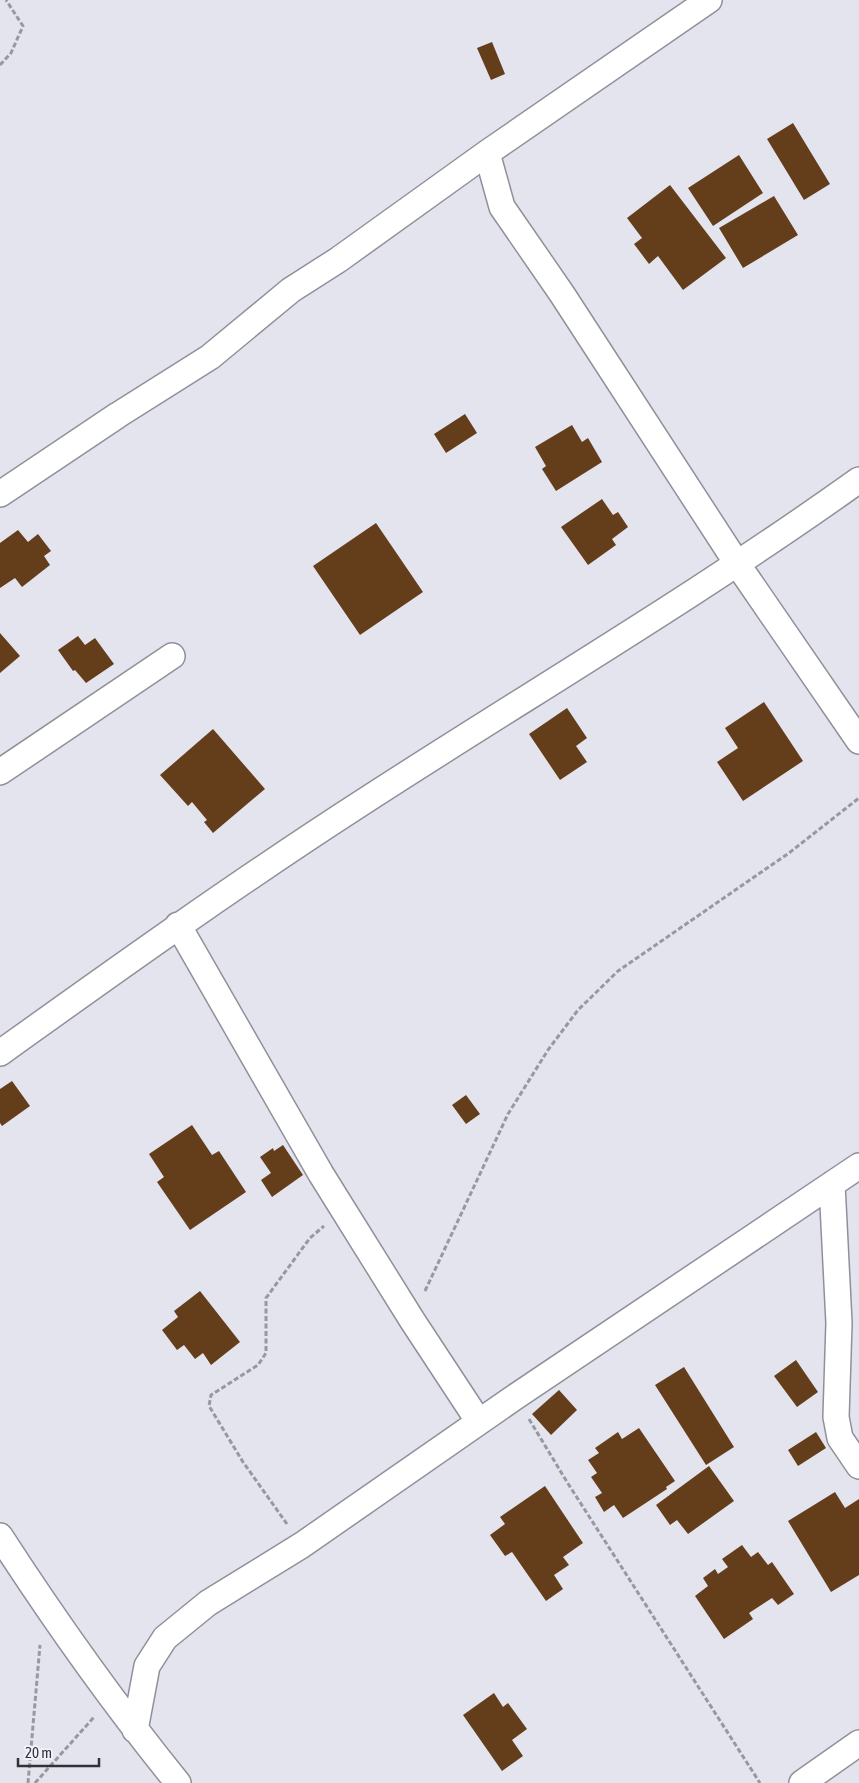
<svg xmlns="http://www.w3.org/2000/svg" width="859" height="1783" font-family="'Asap Condensed',sans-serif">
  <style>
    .building { fill: #643e1b }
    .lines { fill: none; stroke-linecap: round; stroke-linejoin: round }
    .street-casing { stroke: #90909a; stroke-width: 28 }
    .path { stroke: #9898a0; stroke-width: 3; stroke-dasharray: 5 2.5; stroke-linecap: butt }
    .street { stroke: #fff; stroke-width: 25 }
  </style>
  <rect width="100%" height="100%" fill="#e4e4ef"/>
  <!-- building -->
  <path class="building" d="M492 42 505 74 491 80 477 48Z
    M793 123 830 184 804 200 767 139Z
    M739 155 763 193 713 226 688 188Z
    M670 185 726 258 683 290 658 256 649 264 634 244 642 238 627 218Z
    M774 196 798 235 743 268 719 228Z
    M465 414 477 433 446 453 434 434Z
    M572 425 582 442 588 438 602 462 556 491 542 469 546 466 535 447Z
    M602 499 613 515 618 512 628 527 612 539 616 545 588 565 561 527Z
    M376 523 423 592 360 635 313 566Z
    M18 530 28 542 38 534 51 551 44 556 50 565 22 587 15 578 0 588V543Z
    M0 633 20 656 0 673Z
    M78 636 85 645 95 638 114 664 86 683 75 670 73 671 58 650Z
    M764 702 803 761 743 801 717 762 738 748 725 728Z
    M567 708 587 738 576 746 587 762 560 780 529 734Z
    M213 729 265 789 213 833 204 822 207 820 192 802 188 806 160 775Z
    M12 1081 30 1106 2 1126 0 1123V1089Z
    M466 1095 480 1114 466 1124 452 1105Z
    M192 1125 212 1155 219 1151 246 1192 190 1230 157 1182 164 1177 149 1154Z
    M283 1145 303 1175 272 1197 261 1180 271 1173 260 1157 273 1148 274 1151Z
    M200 1291 240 1342 211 1365 203 1353 195 1359 184 1345 177 1350 162 1330 178 1317 174 1311Z
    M796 1360 818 1392 797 1407 774 1376Z
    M684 1367 734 1447 706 1465 655 1385Z
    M559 1390 577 1410 551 1435 532 1414Z
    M639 1428 675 1481 666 1487 667 1489 623 1518 614 1505 604 1512 595 1497 602 1493 591 1477 597 1473 588 1460 599 1453 595 1448 618 1432 622 1439Z
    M816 1432 826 1448 798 1466 788 1450Z
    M709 1466 734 1501 688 1534 677 1520 670 1525 656 1505Z
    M545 1486 583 1543 563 1557 569 1565 554 1575 563 1589 546 1601 512 1552 505 1556 490 1535 505 1524 500 1517Z
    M835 1492 845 1508 859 1499V1575L831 1592 788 1521Z
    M742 1545 751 1557 758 1552 768 1565 772 1562 794 1594 778 1605 772 1598 749 1613 753 1619 724 1639 695 1596 708 1586 703 1578 715 1569 718 1574 728 1567 722 1559Z
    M494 1693 503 1707 508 1703 527 1729 512 1740 523 1756 502 1771 463 1715Z"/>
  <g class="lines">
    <defs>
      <path id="street" d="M487 153 502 207 562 294 738 565 859 741
        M0 494 118 415 210 357 291 290 338 260 487 153 709 0
        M0 772 172 656
        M178 925 321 1174 412 1320 479 1422
        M0 1053C120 967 239 882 363 802 528 695 698 595 859 480
        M832 1184 839 1323 836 1417 840 1438 859 1466
        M0 1536C55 1621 114 1704 178 1783
        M135 1730 147 1666 165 1638 208 1603 302 1545 515 1397 859 1166
        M802 1783 859 1743"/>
    </defs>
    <!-- street casing -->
    <use href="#street" class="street-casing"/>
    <!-- path -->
    <path class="path" d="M0 65 11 53 23 26 6 0
      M425 1291 508 1114 548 1050 578 1010 618 971 789 853 859 798
      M529 1419 567 1482 760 1783
      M287 1524 243 1462 209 1406 211 1395 258 1365 266 1353V1298L310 1238 324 1226
      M28 1783 40 1645
      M35 1783 95 1716"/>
    <!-- street -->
    <use href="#street" class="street"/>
  </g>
  <!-- scale -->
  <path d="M18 1758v8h81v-8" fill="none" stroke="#333337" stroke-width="2.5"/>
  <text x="25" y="1758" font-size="15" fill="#333337" stroke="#f1f1fc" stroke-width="4" paint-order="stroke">20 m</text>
</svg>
